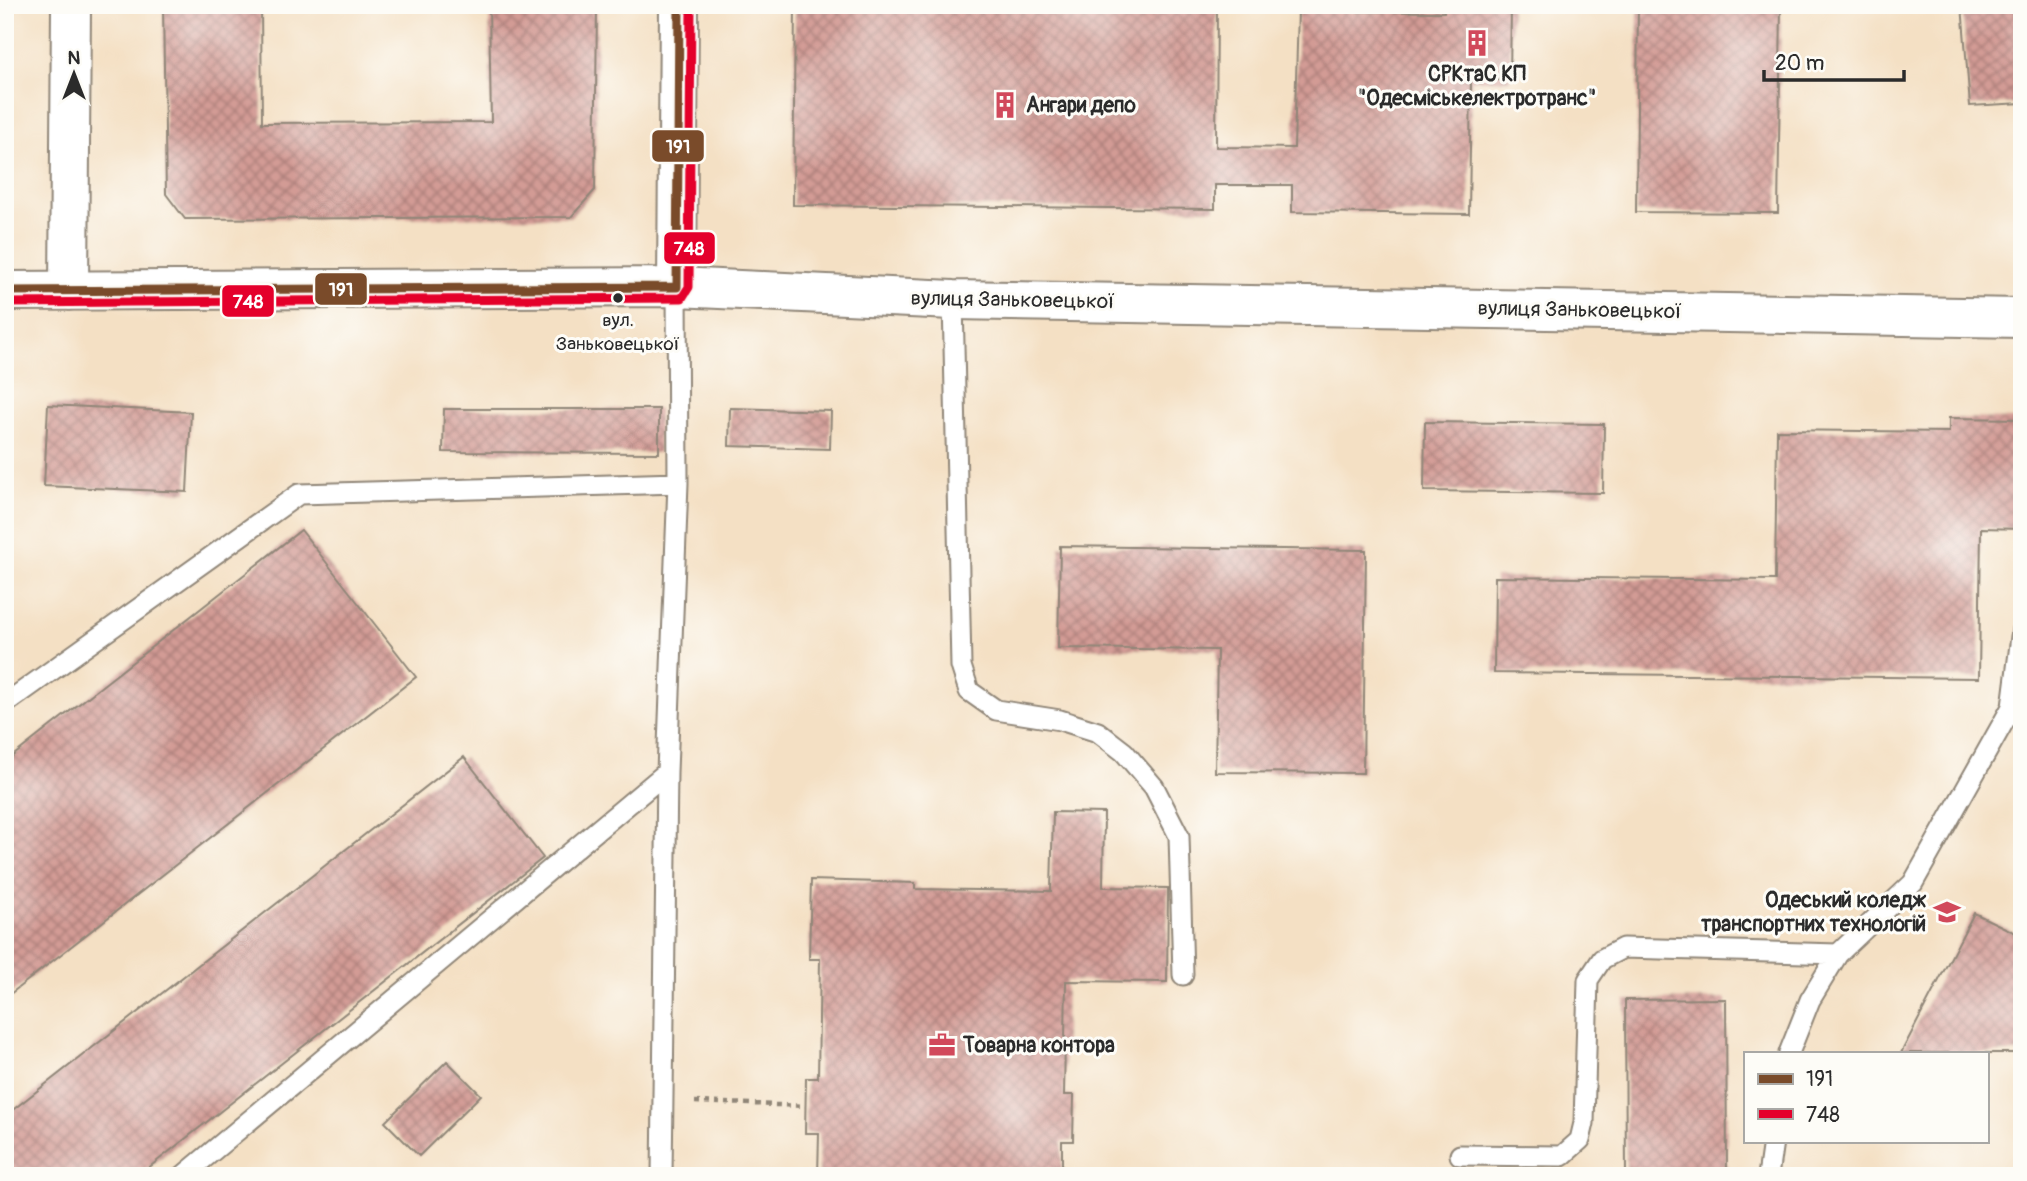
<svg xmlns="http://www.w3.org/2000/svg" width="2027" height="1181" font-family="Pangolin,sans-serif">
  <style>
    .building { fill: url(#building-cross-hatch) }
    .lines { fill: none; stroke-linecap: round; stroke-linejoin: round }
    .service-casing { stroke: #908678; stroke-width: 23 }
    .minor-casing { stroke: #908678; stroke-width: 42 }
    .path { stroke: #908678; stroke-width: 4.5; stroke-dasharray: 5 5; stroke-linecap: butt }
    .service { stroke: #fff; stroke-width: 19 }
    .minor { stroke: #fff; stroke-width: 38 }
    .bus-1-casing { stroke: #fdfcf7; stroke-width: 14 }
    .bus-2-casing { stroke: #fdfcf7; stroke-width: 14 }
    .bus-1 { stroke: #7a4b2a; stroke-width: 9 }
    .bus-2 { stroke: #e4002b; stroke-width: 9 }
    .bus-dot { fill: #2b2b2b; stroke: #fdfcf7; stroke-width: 2.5 }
    .labels { text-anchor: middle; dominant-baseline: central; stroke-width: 6; stroke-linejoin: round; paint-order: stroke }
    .bus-label { font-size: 19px; fill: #2b2b2b; stroke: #fdfcf7 }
    .poi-label { font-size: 21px; font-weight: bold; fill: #2b2b2b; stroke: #fdfcf7; text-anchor: start }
    .street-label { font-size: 21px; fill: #2b2b2b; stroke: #fdfcf7 }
    .line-badge { stroke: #fdfcf7; stroke-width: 2.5 }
    .badge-label { font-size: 19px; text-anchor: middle; font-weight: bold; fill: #fff }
  </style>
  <defs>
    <pattern id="building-cross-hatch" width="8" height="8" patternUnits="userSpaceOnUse" patternTransform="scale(1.75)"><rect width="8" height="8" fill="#d39b95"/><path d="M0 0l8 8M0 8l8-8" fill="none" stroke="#ab7f7a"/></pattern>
  </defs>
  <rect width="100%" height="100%" fill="#fdfcf7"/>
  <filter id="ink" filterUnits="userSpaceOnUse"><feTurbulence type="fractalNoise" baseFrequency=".0143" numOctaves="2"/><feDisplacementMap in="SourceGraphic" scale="14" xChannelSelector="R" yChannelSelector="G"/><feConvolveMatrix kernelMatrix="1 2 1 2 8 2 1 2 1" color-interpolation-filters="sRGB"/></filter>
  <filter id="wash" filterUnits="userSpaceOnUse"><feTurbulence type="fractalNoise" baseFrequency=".00686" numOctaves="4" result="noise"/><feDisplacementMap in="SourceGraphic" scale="28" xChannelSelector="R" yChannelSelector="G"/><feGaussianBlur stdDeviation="1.57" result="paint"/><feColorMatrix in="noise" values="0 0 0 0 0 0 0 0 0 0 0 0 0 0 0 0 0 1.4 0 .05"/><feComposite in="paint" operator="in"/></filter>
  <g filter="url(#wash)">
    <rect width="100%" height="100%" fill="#f4e0c4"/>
    <g id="blocks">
      <!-- building -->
      <path class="building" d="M163 5H261L262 123 491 122 489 5H597L595 190 571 217 185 219 166 194Z
        M795 5H1217L1216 147 1294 148 1298 11 1444 12V5H1511L1510 80H1471L1469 214 1292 212V185H1215V209L793 205Z
        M1638 5H1781L1778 213 1636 212Z
        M1962 5H2022V103L1970 106Z
        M48 405 191 412 187 492 44 486Z
        M730 408 831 411 830 449 729 446Z
        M444 409H659V453L443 452Z
        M1949 418 2022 419V529L1981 528 1979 678 1494 673 1495 577 1775 580 1777 430 1949 432Z
        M1425 422 1604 424 1603 493 1424 491Z
        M301 530 416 677 5 998V762Z
        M1060 546 1366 550 1363 773 1215 772 1217 650 1058 648Z
        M464 757 543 858 138 1176H5V1116Z
        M1053 812 1104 813 1103 887 1168 888 1167 982 1066 981 1064 1095H1074L1073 1141H1062V1176H818L819 1133H805L806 1078H818L820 959H809L811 880 915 883V889L1051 891Z
        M1974 913 2022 936V1053H1901Z
        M1726 999 1727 1176H1626L1625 1000Z
        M447 1061 481 1095 419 1156 385 1122Z"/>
    </g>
  </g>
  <g filter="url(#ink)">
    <use href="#blocks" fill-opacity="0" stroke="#908678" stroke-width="2"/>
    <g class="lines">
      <defs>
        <path id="service" d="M953 300 961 666 969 691 996 710 1060 720 1098 732 1124 752 1154 787 1179 836 1183 975
          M5 704 299 494 678 483
          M1789 1053 1810 1000 1838 954 1913 883 2012 707 2022 629
          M1460 1155 1562 1156 1580 1140 1584 1123 1588 980 1602 959 1623 948 1838 954
          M183 1176 667 772
          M662 1176 667 772 678 483 677 287
          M1768 1176 1773 1141"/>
        <path id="minor" d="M677 287 679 5
          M5 291 677 287 953 300 2022 318
          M69 291 71 5"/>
      </defs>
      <!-- service casing -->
      <use href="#service" class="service-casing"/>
      <!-- minor casing -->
      <use href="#minor" class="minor-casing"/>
      <!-- path -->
      <path class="path" d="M695 1102 806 1106"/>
      <!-- service -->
      <use href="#service" class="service"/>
      <!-- minor -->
      <use href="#minor" class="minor"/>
      <defs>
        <path id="bus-1" d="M677 287 679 5
          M5 291 677 287"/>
        <path id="bus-2" d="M5 303 682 298 689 287 691 5"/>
      </defs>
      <!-- bus-1 casing -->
      <use href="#bus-1" class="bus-1-casing"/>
      <!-- bus-2 casing -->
      <use href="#bus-2" class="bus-2-casing"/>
      <!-- bus-1 -->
      <use href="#bus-1" class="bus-1"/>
      <!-- bus-2 -->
      <use href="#bus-2" class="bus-2"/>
    </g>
  </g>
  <!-- icons -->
  <defs>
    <symbol id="building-bare" viewBox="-9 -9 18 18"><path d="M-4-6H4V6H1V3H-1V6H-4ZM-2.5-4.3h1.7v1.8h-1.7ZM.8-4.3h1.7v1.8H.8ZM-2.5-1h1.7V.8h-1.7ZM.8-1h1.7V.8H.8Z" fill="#d1495b" stroke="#fdfcf7" stroke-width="2.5" paint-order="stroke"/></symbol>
    <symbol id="university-bare" viewBox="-9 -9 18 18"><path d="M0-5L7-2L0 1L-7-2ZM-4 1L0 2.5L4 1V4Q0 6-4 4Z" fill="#d1495b" stroke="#fdfcf7" stroke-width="2.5" paint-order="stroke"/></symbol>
    <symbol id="office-bare" viewBox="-9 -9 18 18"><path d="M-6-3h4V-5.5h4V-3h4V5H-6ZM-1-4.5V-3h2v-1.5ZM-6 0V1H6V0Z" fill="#d1495b" stroke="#fdfcf7" stroke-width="2.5" paint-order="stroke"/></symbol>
  </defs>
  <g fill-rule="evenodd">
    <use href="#building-bare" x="1458" y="24" width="38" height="38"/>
    <use href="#building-bare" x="986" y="86" width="38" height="38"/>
    <use href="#university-bare" x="1928" y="893" width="38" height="38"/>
    <use href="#office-bare" x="923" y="1026" width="38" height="38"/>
  </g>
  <!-- markers -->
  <circle class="bus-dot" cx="618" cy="298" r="6"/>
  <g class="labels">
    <!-- bus labels -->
    <g class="bus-label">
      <text x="618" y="320">вул.<tspan x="618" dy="24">Заньковецької</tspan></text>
    </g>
    <!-- poi labels -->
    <g class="poi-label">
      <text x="1477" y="74" text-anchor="middle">СРКтаС КП<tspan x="1477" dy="24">"Одесміськелектротранс"</tspan></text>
      <text x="1026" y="105">Ангари депо</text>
      <text x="1926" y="900" text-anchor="end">Одеський коледж<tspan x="1926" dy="24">транспортних технологій</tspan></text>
      <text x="963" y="1045">Товарна контора</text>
    </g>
    <!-- street labels -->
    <g class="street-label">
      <text transform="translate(1013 300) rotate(1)">вулиця Заньковецької</text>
      <text transform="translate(1580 310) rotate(1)">вулиця Заньковецької</text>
    </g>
  </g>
  <g class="line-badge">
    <rect x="651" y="129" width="54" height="34" rx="7" fill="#7a4b2a"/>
    <rect x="663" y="231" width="53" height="34" rx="7" fill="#e4002b"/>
    <rect x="314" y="272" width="54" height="34" rx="7" fill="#7a4b2a"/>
    <rect x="221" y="284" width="54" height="34" rx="7" fill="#e4002b"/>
  </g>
  <g class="badge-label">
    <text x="678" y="153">191</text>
    <text x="689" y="255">748</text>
    <text x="341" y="296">191</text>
    <text x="248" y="308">748</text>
  </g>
  <!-- margin -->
  <rect width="2027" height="1181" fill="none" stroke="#fdfcf7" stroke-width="28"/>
  <!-- legend -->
  <rect x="1744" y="1052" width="245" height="91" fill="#fdfcf7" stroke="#a9a8a5" stroke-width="2"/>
  <rect x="1758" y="1074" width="35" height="10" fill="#7a4b2a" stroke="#a9a8a5" stroke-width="2"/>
  <text x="1806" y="1086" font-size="21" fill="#2b2b2b">191</text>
  <rect x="1758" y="1109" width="35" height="10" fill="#e4002b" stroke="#a9a8a5" stroke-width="2"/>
  <text x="1806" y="1122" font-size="21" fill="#2b2b2b">748</text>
  <!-- north arrow -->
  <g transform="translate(74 74)" stroke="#fdfcf7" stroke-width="5" paint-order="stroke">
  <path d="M0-5L12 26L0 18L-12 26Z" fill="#2b2b2b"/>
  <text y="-10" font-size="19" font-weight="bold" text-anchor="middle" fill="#2b2b2b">N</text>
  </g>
  <!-- scale -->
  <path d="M1764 70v10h140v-10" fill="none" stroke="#2b2b2b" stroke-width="3.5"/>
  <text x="1775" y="70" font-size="21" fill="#2b2b2b" stroke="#fdfcf7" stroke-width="5" paint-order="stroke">20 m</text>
</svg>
